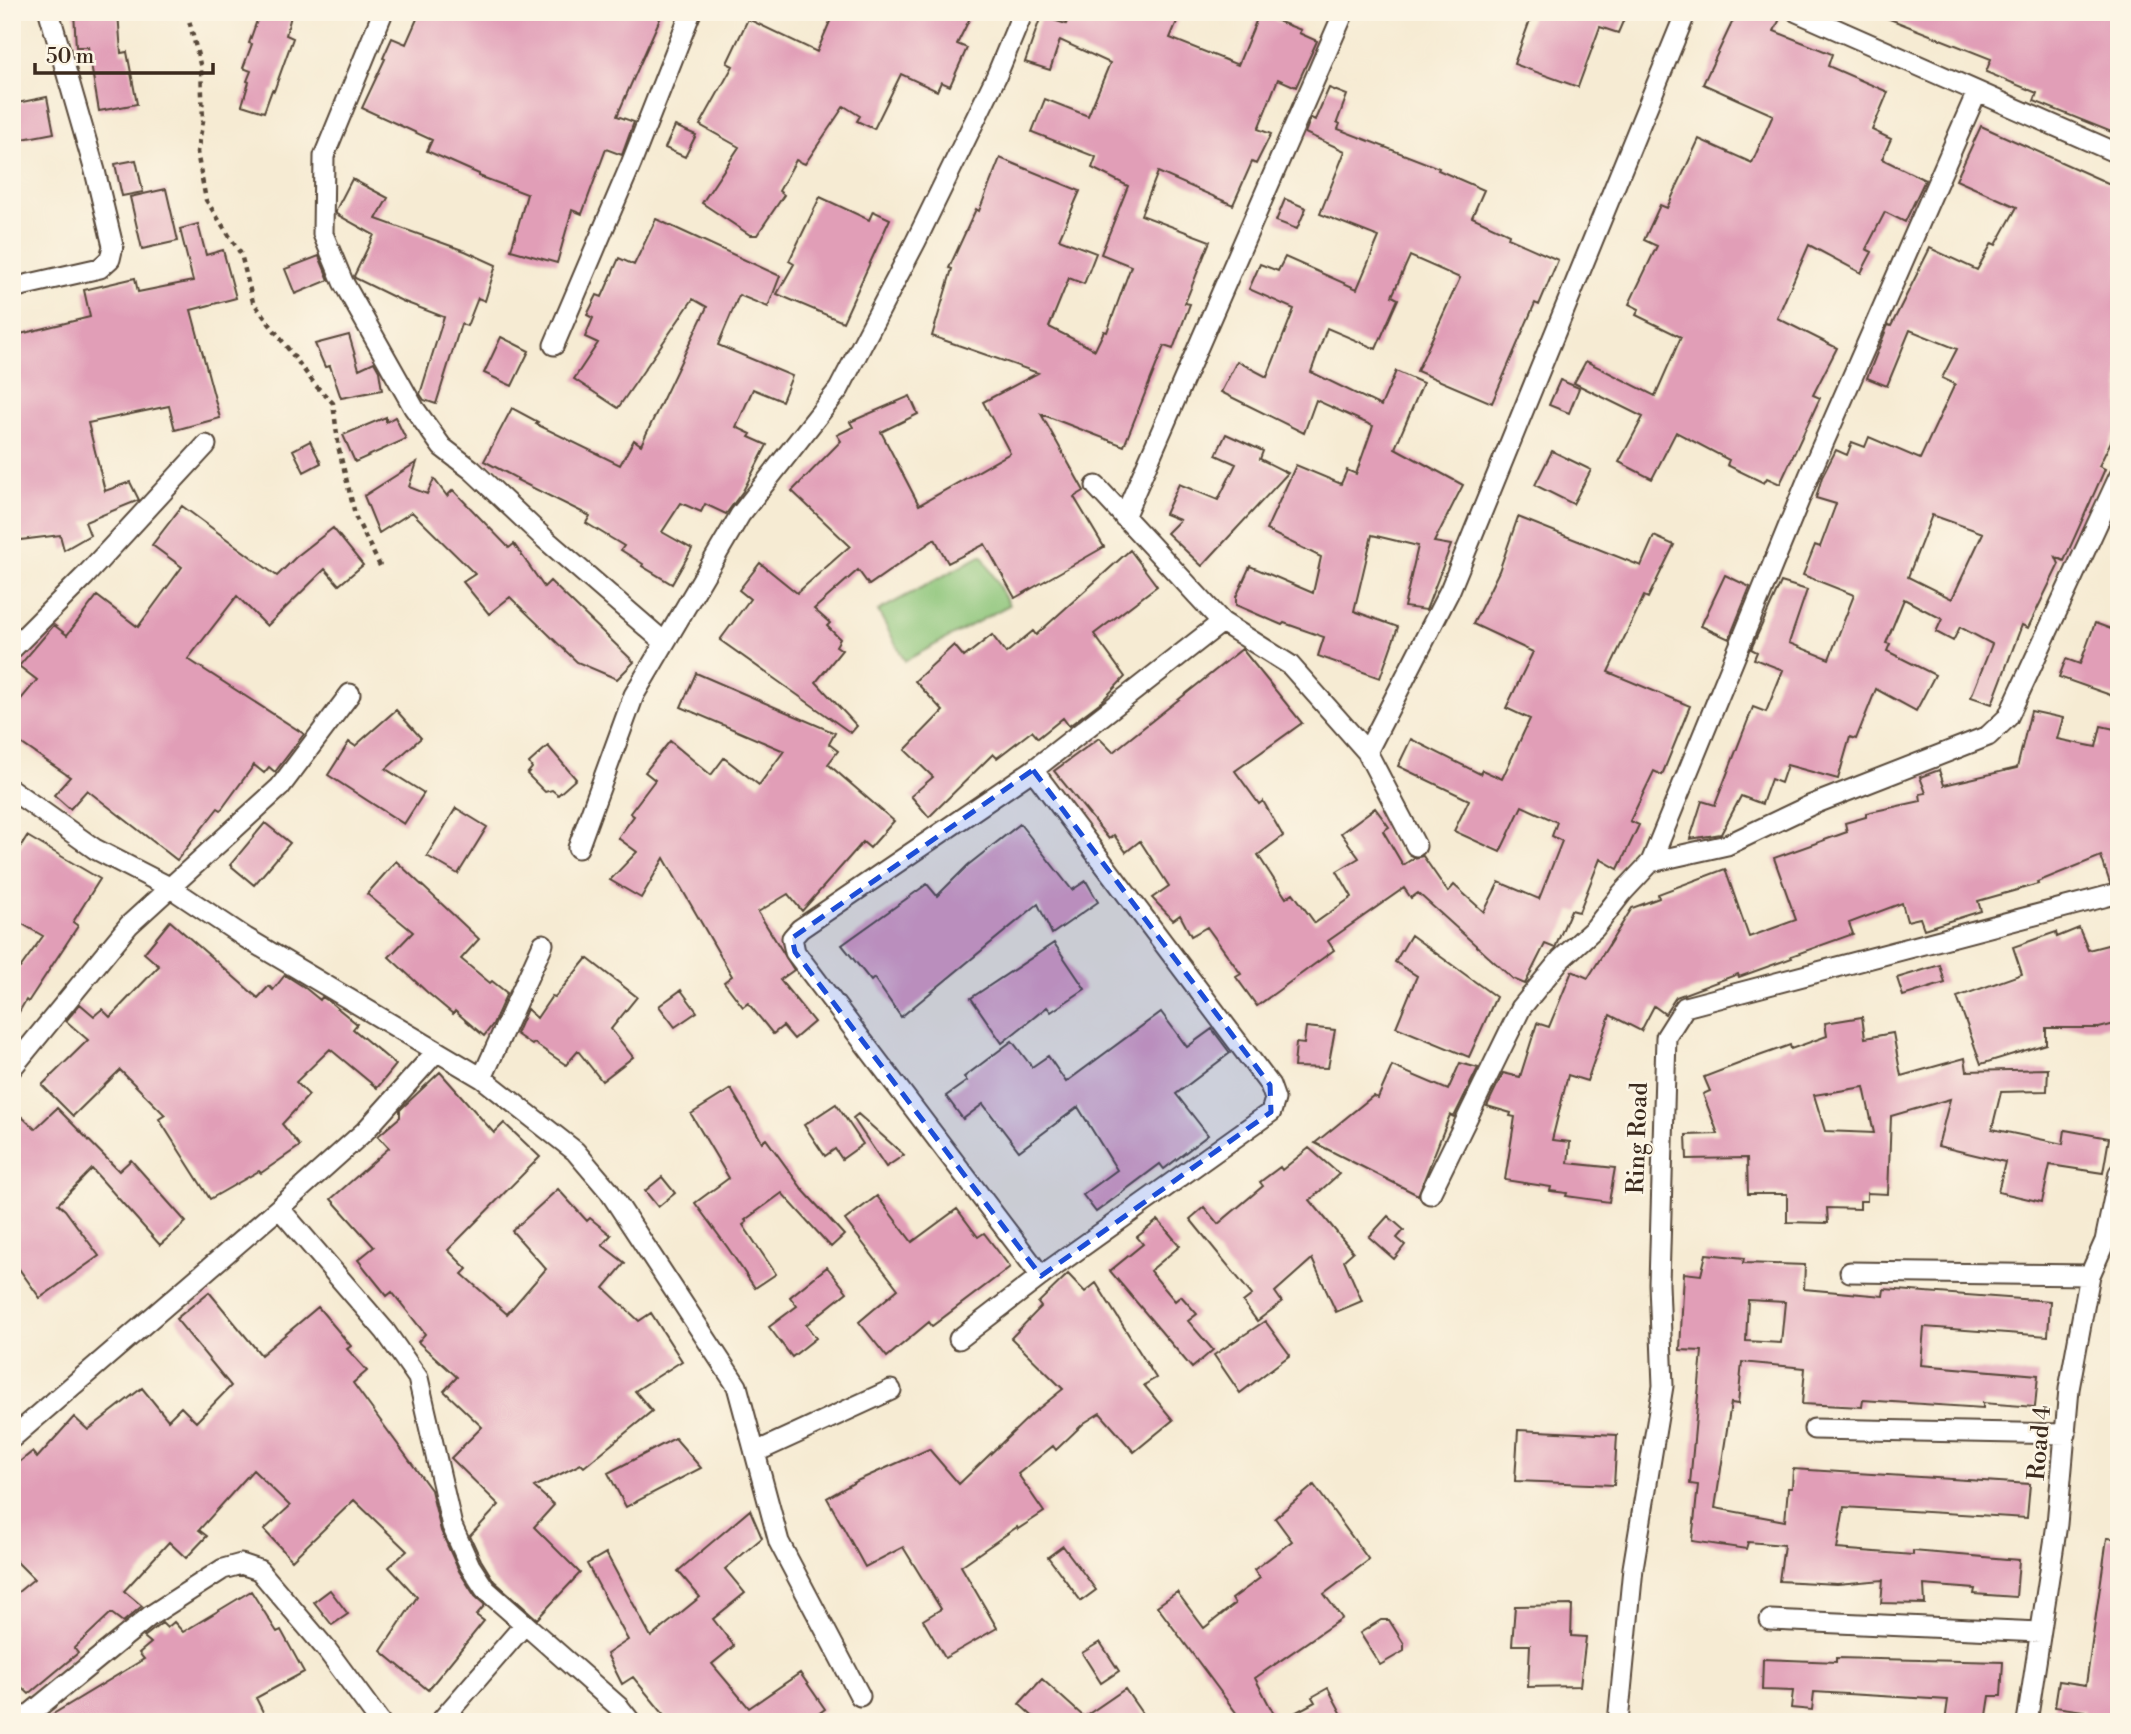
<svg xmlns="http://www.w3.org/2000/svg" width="2131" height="1734" font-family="'Libre Bodoni',serif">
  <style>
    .green { fill: #8cc579; stroke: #64784c; stroke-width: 2 }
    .building { fill: #e19eb7; fill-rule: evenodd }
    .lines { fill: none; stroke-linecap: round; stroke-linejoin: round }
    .minor-casing { stroke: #574739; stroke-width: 23 }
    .path { stroke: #574739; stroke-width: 4.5; stroke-dasharray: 5 5; stroke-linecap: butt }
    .minor { stroke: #fff; stroke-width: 19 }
    .marked { fill: #1d4ed8; fill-opacity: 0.2; stroke: #1d4ed8; stroke-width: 5; stroke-dasharray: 14 9; stroke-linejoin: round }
    .labels { text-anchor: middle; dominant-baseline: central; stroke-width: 5; stroke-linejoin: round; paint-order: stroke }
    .street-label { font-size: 24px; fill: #3b2a1e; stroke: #fcf5e5 }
  </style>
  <rect width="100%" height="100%" fill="#fcf5e5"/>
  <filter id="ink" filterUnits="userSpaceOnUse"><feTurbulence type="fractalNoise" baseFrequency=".0143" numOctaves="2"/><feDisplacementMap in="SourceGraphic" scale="14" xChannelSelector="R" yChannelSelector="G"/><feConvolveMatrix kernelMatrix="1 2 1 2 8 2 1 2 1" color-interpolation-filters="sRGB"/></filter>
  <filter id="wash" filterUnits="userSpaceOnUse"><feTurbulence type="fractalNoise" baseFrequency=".00686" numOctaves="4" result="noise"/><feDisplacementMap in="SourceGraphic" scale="28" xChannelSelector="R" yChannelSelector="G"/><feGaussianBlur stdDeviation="1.57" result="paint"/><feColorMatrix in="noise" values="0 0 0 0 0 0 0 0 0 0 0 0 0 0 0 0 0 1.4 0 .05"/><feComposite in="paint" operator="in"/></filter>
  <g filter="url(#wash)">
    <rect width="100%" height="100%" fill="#f6ebd3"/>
    <!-- green -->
    <path class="green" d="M982 555 1009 605 905 661 878 611Z"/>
    <g id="blocks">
      <!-- building -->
      <path class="building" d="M74 12H118L121 53 127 52 137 104 99 111 88 47H76Z
        M260 12H292L286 35 293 38 274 91 272 90 264 112 242 105 249 82 247 81 251 71 243 68 252 44 249 43Z
        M420 12H663L617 116 634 122 622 155 606 149 582 214 572 210 557 263 511 250 527 194 479 176V174L427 151 432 140 362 108 385 59 383 58 392 38 406 44Z
        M834 12H973L957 44 967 48 950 86 941 82 937 91 901 74 874 129 857 121 860 116 844 106 805 164 796 160 779 191 784 195 757 235H750L702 203 739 147 700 125 733 66 727 63 748 19 817 52Z
        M1071 12H1181L1170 38 1238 65 1259 14 1301 30 1299 33 1317 41 1296 87 1278 79 1258 129 1271 134 1256 164 1252 162 1233 205 1158 172 1141 215 1210 241 1185 303 1190 304 1173 349 1164 346 1124 446 1041 414 1084 491 1074 497 1104 547 1015 598 985 544 948 563 935 539 869 585 858 570 814 609 830 623 827 626 840 639 836 646 842 650 816 682 857 726 851 733 720 640 750 599 739 590 760 563 797 593 850 546 792 491 841 441 837 435 853 427 850 422 910 396 918 414 881 432 919 505 1010 453 983 402 1038 373 932 336 952 269 949 268 976 209 979 211 1000 158 1080 191 1059 239 1096 253 1084 284 1069 278 1049 327 1095 350 1104 331 1107 332 1131 266 1101 254 1128 186 1092 168 1096 157 1032 132 1045 99 1088 116 1110 63 1060 40 1050 70 1025 62 1041 16 1066 24Z
        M1533 12H1627L1618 33 1600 27 1578 87 1514 64Z
        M1737 12H1764L1780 19 1774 31 1832 54 1828 66 1888 92 1872 130 1891 139 1882 159 1925 180 1905 222 1885 212 1866 249 1872 252 1861 273 1809 245 1777 318 1837 348 1813 395 1820 398 1780 484 1767 478 1764 483 1727 465 1729 460 1676 432 1652 479 1619 462 1643 417 1574 383 1586 361 1655 396 1681 337 1636 315 1639 309 1629 304 1657 246 1644 240 1660 205 1667 208 1699 139 1752 163 1773 115 1703 84Z
        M1872 12H2119V135L2034 101 2037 93 1986 72 1991 59Z
        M1329 88 1347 95 1337 122 1340 124 1338 129 1439 168 1438 170 1484 190 1472 217 1509 234 1508 238 1558 260 1539 305 1535 303 1492 403 1417 371 1460 278 1410 256 1392 296 1398 299 1376 349 1327 328 1311 372 1381 406 1396 371 1423 383 1395 448 1463 485 1434 542 1451 545 1426 610 1404 607 1418 546 1372 535 1354 611 1398 627 1380 678 1318 656 1324 637 1284 623 1282 625 1236 605V597L1250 566 1313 593 1321 557 1266 530 1296 465 1341 484 1347 470 1356 474 1373 426 1316 400 1304 433 1221 392 1237 361 1267 377 1294 309 1249 289 1260 264 1278 271 1285 257 1357 289 1379 237 1320 214 1345 151 1305 133 1311 118 1315 120Z
        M47 97 54 133 12 141V104Z
        M675 126 696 135 685 157 665 148Z
        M1981 126 2119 188V425L2099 466 2105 469 2064 561 2056 557 2059 564 2028 628 2022 625 1992 704 1971 697 1992 644 1960 627 1953 641 1936 632 1942 619 1904 599 1886 643 1890 644 1887 651 1935 675 1916 711 1876 689 1856 739 1850 737 1838 779 1787 765 1781 783 1771 779 1762 804 1741 796 1721 834 1690 839 1702 801 1715 805 1753 707 1766 712 1783 670 1754 659 1757 652 1751 649 1781 582 1807 590 1789 643 1829 659 1854 595 1803 575 1815 545 1820 547 1836 504 1816 498 1822 477 1836 450 1847 455 1852 442 1865 447 1869 437 1920 459 1955 384 1942 378 1957 349 1910 330 1887 386 1867 378 1888 325 1891 326 1930 248 1977 270 1992 243 1996 245 2017 207 1956 180ZM1932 515 1983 533 1952 599 1908 577Z
        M136 160 143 192 122 196 115 164Z
        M352 179 388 198 376 219 465 251 496 265 485 301 478 298 467 326 461 324 436 404 424 400 420 394 444 317 402 301 355 278 354 276 374 235 336 214V210Z
        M166 189 178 241 142 249 130 197Z
        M820 197 869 220 873 211 890 219 843 322 777 294 794 264 789 261Z
        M1285 199 1306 208 1297 229 1276 221Z
        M656 219 780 276 768 307 739 295 718 345 792 376 782 401 753 389 736 427 751 434 749 437 767 445 743 491 726 514 705 504 701 512 681 503 662 532 692 549 672 584 642 566 643 564 621 550 624 546 586 523 590 516 517 480 518 479 484 461 512 408 538 422 536 424 620 465 634 440 641 445 707 307 693 299 618 408 574 379 598 343 585 337 593 318 587 315 597 295 602 297 619 258 634 265Z
        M198 224 206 255 223 250 236 298 191 310 220 418 175 430 169 406 88 423 105 491 130 482 139 500 85 522 90 535 64 550 60 535 12 541V336L90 317 84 290 135 278 138 292 193 281 180 229Z
        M319 256 329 280 295 294 285 269Z
        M349 335 359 369 374 362 379 371 382 390 341 398 330 366 325 367 315 344Z
        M501 337 529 351 512 386 484 373Z
        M1560 380 1579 388 1569 413 1549 405Z
        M386 417V422L395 417 406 439 355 462 343 435Z
        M1226 434 1263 451 1260 459 1288 473 1202 566 1167 533 1180 520 1165 514 1179 484 1218 500 1236 464 1216 455Z
        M310 441 321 463 304 472 293 450Z
        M1552 451 1591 470 1573 504 1535 485Z
        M417 462 409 487 427 494 434 479 447 496 453 490 509 548 514 544 544 587 550 581 634 662 617 679 577 662 510 597 489 614 463 582 475 574 412 512 379 533 364 496Z
        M182 506 277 576 296 557 333 528 363 565 339 585 325 569 267 626 237 596 188 659 304 734 275 772 269 767 264 773 254 765 221 810 218 808 177 860 87 790 70 809 54 795 70 777 12 737V710L37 680 19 666 54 625 67 635 97 596 138 627 182 567 152 545Z
        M1518 517 1641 566 1654 536 1674 545 1648 598 1644 596 1608 672 1690 706 1662 775 1654 771 1630 821 1639 825 1618 869 1600 859 1579 912 1571 910 1555 948 1545 944 1525 984 1513 979 1418 893 1411 898 1404 888 1328 941 1334 950 1257 1006 1236 977 1241 974 1207 927 1191 936 1180 915 1173 920 1152 898 1169 886 1140 841 1126 852 1114 835 1109 839 1054 771 1099 738 1113 752 1242 649 1302 723 1235 771 1259 804 1263 801 1283 836 1258 855 1286 898 1293 893 1315 923 1352 897 1337 871 1359 858 1341 833 1375 808 1389 827 1383 831 1403 865 1414 858 1423 856 1448 892 1454 885 1484 912 1499 882 1539 899 1562 841 1552 836 1557 822 1522 806 1500 852 1454 831 1469 800 1398 766 1411 739 1480 774 1482 770 1502 779 1530 719 1506 708 1533 652 1473 624 1499 571Z
        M1130 550 1157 586 1094 634 1125 677 1102 701 1069 726 1063 718 1038 738 1032 731 997 758 993 754 929 817 911 796 933 777 905 750 943 711 915 681 954 645 964 657 992 635 1006 653 1033 631 1036 635Z
        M1725 575 1750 587 1729 639 1701 626Z
        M2095 623 2119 632V698L2059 677 2066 659 2080 664Z
        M696 673 835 733 829 744 838 751 828 764 894 821 870 848 863 842 802 911 788 894 758 912 794 970 780 980 814 1022 794 1039 783 1026 773 1034 748 1003 743 1007 724 982 732 976 664 858 641 898 610 880 637 852 618 838 634 816 630 813 655 780 645 772 670 741 711 775 724 758 759 785 784 751 681 707Z
        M396 710 421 738 386 769 424 793 404 824 328 775 349 742 355 746Z
        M2031 711 2063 718 2057 739 2096 747 2101 726 2119 730V881L2110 883 2101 856 2037 882 2038 884 1978 901 1981 911 1924 929 1920 918 1907 921 1902 903 1849 923 1853 934 1791 956 1792 958 1739 977 1738 974 1676 997 1665 1014 1654 1006 1641 1031 1610 1015 1587 1081 1568 1075 1552 1140 1570 1142 1568 1163 1615 1168 1609 1202 1566 1196 1567 1193 1550 1191 1551 1187 1505 1180 1515 1117 1510 1116 1511 1113 1487 1106 1503 1073 1520 1077 1537 1023 1549 1027 1572 971 1588 978 1632 908 1659 898 1658 894 1725 869 1749 937 1796 920 1774 858 1847 832 1845 823 1866 817V813L1921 801 1920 794 1926 793 1920 777 1939 770 1944 785 2017 768Z
        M548 746 576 779 558 795 552 790 545 792 527 774 532 768 529 763Z
        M456 808 487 827 458 874 427 856Z
        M265 823 290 843 254 885 230 865Z
        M1020 824 1072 890 1086 881 1098 902 1052 934 1038 904 901 1017 874 978 871 981 842 945 927 884 937 896 968 865Z
        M27 836 100 879 73 922 78 926 28 1002 26 1000 12 1024V964L20 968 43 936 12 918V860Z
        M396 861 479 939 461 959 490 983 492 981 507 993 493 1024 484 1036 455 1011 453 1014 428 993 389 957 413 932 367 894Z
        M170 921 258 998 269 986 273 990 285 975 304 987 320 1000 322 997 330 1002 357 1024 353 1029 396 1065 377 1088 330 1049 296 1082 309 1095 282 1124 300 1146 261 1173 259 1171 210 1199 159 1119 165 1115 120 1070 73 1116 42 1085 88 1040 66 1021 80 1004 94 1016 102 1009 110 1017 159 966 144 953Z
        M2079 928 2088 950 2119 942V1023L2099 1028H2046V1044L1981 1064 1957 997 2022 974 2013 947 2056 932 2057 937Z
        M1411 935 1496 997 1469 1057 1396 1027 1417 976 1395 962Z
        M1054 943 1085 989 1051 1012 1047 1007 1002 1043 971 998Z
        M587 958 637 997 611 1029 633 1057 602 1081 578 1051 566 1065 534 1043 532 1045 516 1034 527 1009 537 1018 552 996 555 997Z
        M1940 965 1945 983 1903 996 1897 978Z
        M681 990 697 1012 675 1027 659 1006Z
        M1161 1012 1187 1047 1212 1029 1230 1053 1176 1094 1208 1135 1164 1169 1160 1164 1096 1212 1083 1195 1117 1170 1078 1107 1019 1151 983 1104 963 1119 946 1096 967 1081 964 1077 1012 1041 1032 1067 1048 1056 1066 1082Z
        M1862 1017 1865 1038 1893 1033 1901 1076 1965 1058 1967 1071 2048 1069 2047 1091 2001 1092 1992 1129 2063 1144 2065 1130 2109 1138 2103 1173 2050 1165 2042 1202 1998 1192 2005 1162 1938 1146 1950 1099 1891 1116 1888 1194 1867 1193V1201H1860V1209L1827 1208 1828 1223 1787 1222V1194H1748L1747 1158 1687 1159 1686 1135 1718 1134 1703 1094 1710 1091 1704 1077 1759 1056 1790 1045 1791 1049 1827 1036 1825 1023ZM1864 1087 1874 1133 1825 1131 1814 1095Z
        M1306 1027 1335 1030 1328 1068 1294 1067 1296 1043 1304 1044Z
        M1460 1063 1478 1068 1454 1117 1450 1115 1418 1195 1315 1143 1373 1096 1378 1098 1392 1066 1448 1090Z
        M440 1072 494 1133 504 1123 540 1157 448 1250 467 1269 462 1274 507 1314 546 1269 512 1231 558 1189 587 1221 590 1218 611 1235 602 1245 625 1263 604 1288 639 1321 651 1313 682 1361 635 1391 652 1411 584 1467 581 1464 534 1487 554 1505 534 1527 580 1573 537 1619 494 1581 481 1560 470 1536 499 1505 451 1458 482 1427 444 1391 457 1377 418 1342 425 1334 392 1292 387 1296 358 1260 374 1247 331 1199 389 1148 378 1136 400 1117V1110L405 1105Z
        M731 1089 762 1142 766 1139 803 1190 844 1235 831 1247 782 1193 745 1220 747 1222 743 1225 776 1274 755 1288 728 1248 695 1203 729 1178 691 1114Z
        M836 1104 863 1144 842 1159 835 1149 825 1156 804 1125Z
        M57 1108 119 1171 131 1160 186 1222 160 1245 92 1169 58 1204 65 1210 99 1256 40 1298 12 1259V1127L22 1117 35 1129Z
        M858 1114 904 1155 886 1167 853 1118Z
        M1309 1148 1339 1174 1310 1200 1353 1252 1344 1260 1362 1301 1336 1312 1312 1259 1275 1292 1282 1302 1257 1321 1243 1302 1252 1295 1190 1219 1204 1207 1218 1224 1263 1186 1260 1182 1280 1167 1282 1170Z
        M662 1177 675 1193 658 1207 645 1191Z
        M877 1196 912 1242 957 1209 978 1237 984 1233 1010 1267 932 1326 929 1322 887 1357 859 1322 898 1289 845 1220Z
        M1388 1216 1404 1230 1397 1238 1405 1245 1394 1259 1369 1237Z
        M1158 1220 1180 1246 1150 1271 1175 1301 1181 1296 1197 1314 1188 1321 1213 1350 1192 1368 1110 1271 1143 1244 1137 1237Z
        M1706 1254 1744 1258 1743 1263 1805 1265 1804 1289 1883 1296 1884 1289 2050 1301 2048 1336 1924 1327 1921 1365 2038 1375 2035 1407 1983 1403V1408L1863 1400 1862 1407 1802 1404 1805 1368 1742 1362 1738 1404 1731 1403 1715 1508 1785 1521 1788 1488H1792L1793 1469 2030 1484 2027 1518 1844 1507 1837 1549 1913 1555V1551L2019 1560 2016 1597 1974 1594 1975 1589 1924 1585 1925 1604 1881 1603 1883 1580 1837 1584 1779 1581 1784 1545 1748 1542 1746 1549 1692 1541 1698 1485 1690 1484 1702 1351 1680 1350 1684 1273 1701 1275ZM1748 1300 1785 1302 1781 1343 1746 1341Z
        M827 1267 847 1292 806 1325 816 1338 792 1357 769 1327 797 1306 790 1297Z
        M1068 1274 1085 1292 1096 1283 1156 1378 1144 1385 1173 1420 1134 1452 1100 1413 1084 1423 1056 1450 1053 1446 1018 1474 1044 1512 1018 1529 1017 1527 961 1566 997 1628 945 1658 923 1620 941 1609 903 1547 865 1567 827 1498 859 1480 929 1449 959 1484 1032 1414 1063 1389 1011 1338 1041 1307 1038 1303Z
        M209 1292 261 1355 318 1307 351 1346 347 1349 367 1371 353 1383 431 1490 441 1531 459 1571 475 1596 485 1605 476 1615 484 1621 428 1690 381 1651 417 1597 389 1567 407 1551 354 1500 292 1560 264 1530 290 1506 253 1470 199 1530 207 1536 186 1558 169 1542 124 1591 142 1606 123 1622 111 1613 74 1648 78 1653 29 1694 12 1678V1597L34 1579 12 1557V1468L32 1452 37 1458 74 1417 88 1430 142 1388 168 1420 181 1407 196 1422 231 1386 176 1319Z
        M1265 1321 1290 1355 1240 1393 1214 1355Z
        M1518 1430 1617 1435 1614 1485 1515 1481Z
        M675 1438 701 1468 626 1507 608 1473Z
        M1314 1485 1369 1560 1324 1594 1342 1618 1255 1678 1278 1722 1315 1702 1312 1697 1328 1688 1346 1722H1243L1157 1606 1177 1592 1204 1628 1235 1604 1232 1599 1260 1578 1254 1570 1292 1541 1275 1518Z
        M750 1510 762 1538 725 1569 745 1593 713 1619 734 1646 712 1664 749 1708 800 1673 825 1709 807 1722H670L633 1677 622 1684 607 1654 628 1640 587 1564 606 1553 651 1637 700 1597 678 1571Z
        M2107 1538 2119 1539V1722H2082L2084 1711 2055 1707 2059 1681 2086 1685Z
        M1063 1546 1096 1590 1081 1601 1048 1557Z
        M330 1590 348 1614 332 1625 314 1602Z
        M251 1591 277 1632 281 1630 304 1672 256 1698 268 1722H40L144 1659 139 1653 151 1643 144 1637 162 1623 167 1628 174 1622 183 1632Z
        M1572 1605 1571 1636 1586 1637 1580 1686 1528 1687 1530 1645H1512L1515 1606Z
        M1381 1620H1389L1404 1644V1651L1380 1665 1360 1633Z
        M1100 1642 1119 1671 1101 1683 1082 1653Z
        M1836 1658 2003 1662 2001 1696H1990L1986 1722H1945L1948 1700 1814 1692 1812 1710 1791 1708 1793 1691 1762 1690 1763 1659 1836 1662Z
        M1042 1679 1084 1717 1125 1689 1148 1722H1039L1019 1704Z"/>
    </g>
  </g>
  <g filter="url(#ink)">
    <use href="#blocks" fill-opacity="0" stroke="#574739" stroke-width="2"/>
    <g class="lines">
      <defs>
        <path id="minor" d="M383 12 324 156 323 234 343 282 414 408 442 447 472 470 545 539 664 642
          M1797 12 2119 154
          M12 288 100 268 110 259 113 246 95 171 49 12
          M554 345 631 164 691 12
          M1096 486 1222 622 1290 665 1367 752 1416 846
          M1124 517 1344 12
          M12 649 85 576 206 445
          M1367 752 1450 590 1686 12
          M12 790 95 849 171 888 246 938 482 1078 575 1151 609 1191 737 1386 779 1542 860 1696
          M578 848 634 695 740 515 839 389 916 241 996 77 1023 12
          M1651 862 1727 845 1809 806 1988 736 2008 717 2119 477
          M12 1068 129 925 280 787 350 694
          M482 1078 543 944
          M1430 1194 1521 1008 1561 959 1595 928 1622 893 1651 862 1809 476 1977 92
          M279 1208 385 1331 418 1378 452 1526 470 1566 485 1589 620 1708 631 1722
          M1850 1272 2090 1275
          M1041 1276 795 952 792 938 800 929 1033 770 1222 622
          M959 1339 1041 1276 1271 1112 1275 1099 1270 1085 1033 770
          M1814 1429 2066 1434
          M12 1438 279 1208 365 1131 436 1052
          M756 1452 891 1390
          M1770 1620 2040 1632
          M20 1722 150 1616 223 1569 241 1564 259 1570 327 1650 380 1722
          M440 1722 525 1624
          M1618 1722 1633 1568 1663 1386 1659 1284 1666 1037 1685 1007 2119 893
          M2027 1722 2057 1524 2069 1389 2090 1275 2105 1241 2119 1173"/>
      </defs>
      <!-- minor casing -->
      <use href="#minor" class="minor-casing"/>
      <!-- path -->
      <path class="path" d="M190 12 189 20 201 68 203 121 197 152 206 200 241 254 253 302 316 386 333 403 339 450 356 518 380 566"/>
      <!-- minor -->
      <use href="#minor" class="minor"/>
    </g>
  </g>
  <!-- marked area -->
  <path class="marked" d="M1033 770 1270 1085 1271 1112 1041 1276 795 952 792 938Z"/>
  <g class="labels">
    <!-- street labels -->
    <g class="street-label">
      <text transform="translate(1638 1138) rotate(-88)">Ring Road</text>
      <text transform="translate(2040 1443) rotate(-85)">Road 4</text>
    </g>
  </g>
  <!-- margin -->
  <rect width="2131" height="1734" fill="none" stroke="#fcf5e5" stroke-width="42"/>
  <!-- scale -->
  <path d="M35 63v10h178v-10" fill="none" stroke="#3b2a1e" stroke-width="3.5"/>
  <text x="46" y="63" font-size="21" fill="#3b2a1e" stroke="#fcf5e5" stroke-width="5" paint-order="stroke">50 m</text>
</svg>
